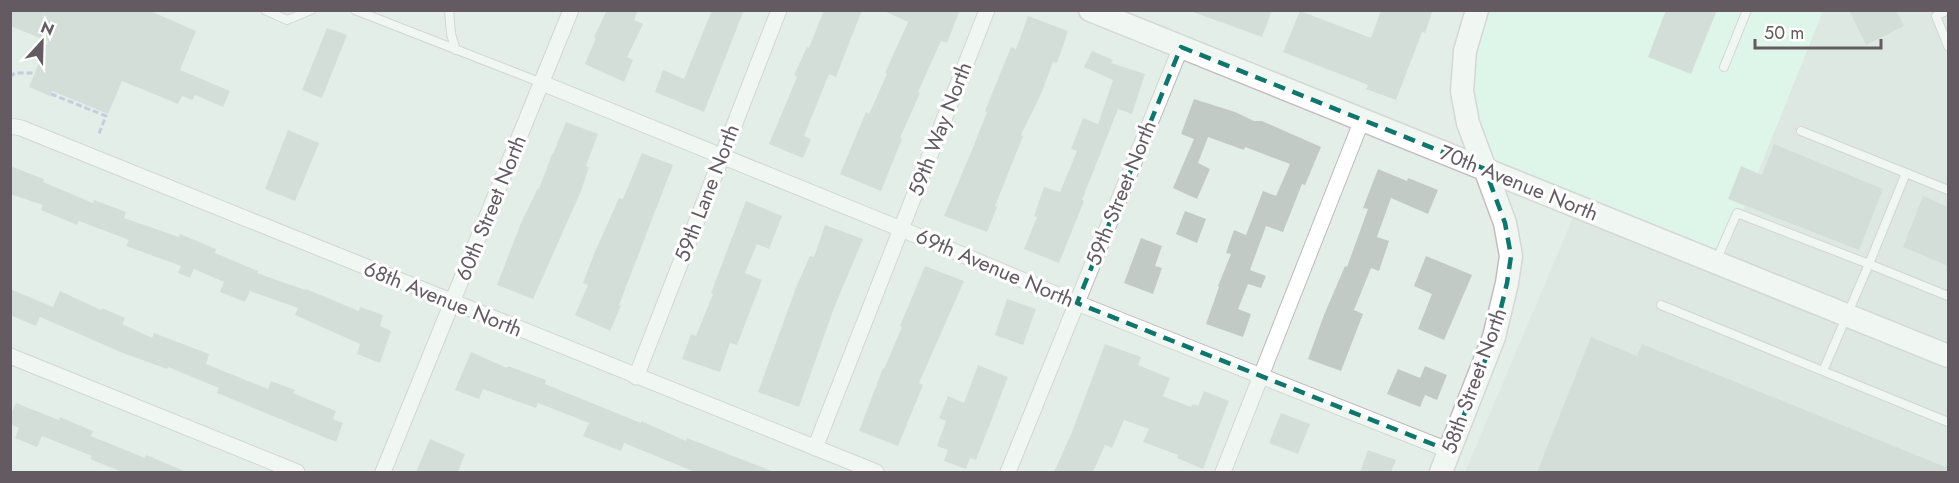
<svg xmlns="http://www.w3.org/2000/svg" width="1959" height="483" font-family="Jost,sans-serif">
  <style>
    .commercial { fill: #d8fdeb }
    .industrial { fill: #d7dfdb }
    .building { fill: #c2cac5 }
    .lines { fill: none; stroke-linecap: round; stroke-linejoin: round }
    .lane-casing { stroke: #bfb8bc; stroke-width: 10 }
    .street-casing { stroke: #bfb8bc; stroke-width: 17 }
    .secondary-casing { stroke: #c4bbc1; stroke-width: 25 }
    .path { stroke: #a3a2d7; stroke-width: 3; stroke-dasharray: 6 3; stroke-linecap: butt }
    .lane { stroke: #fff; stroke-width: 8 }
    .street { stroke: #fff; stroke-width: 15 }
    .secondary { stroke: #fff; stroke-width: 22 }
    .marked { fill: none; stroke: #0f766e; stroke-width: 4.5; stroke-dasharray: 12 8; stroke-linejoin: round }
    .labels { text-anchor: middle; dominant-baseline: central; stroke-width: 6; stroke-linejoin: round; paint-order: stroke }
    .street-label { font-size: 21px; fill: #635b61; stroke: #fff }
  </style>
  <rect width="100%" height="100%" fill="#e3eee8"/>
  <!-- commercial -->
  <path class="commercial" d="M1486 11H1823L1725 255 1492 162 1477 120 1471 89 1474 52Z"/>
  <!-- industrial -->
  <path class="industrial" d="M1823 11H1948V346L1725 255Z
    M1574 215 1948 367V472H1465Z"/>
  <!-- building -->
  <path class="building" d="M10 10H148L196 31 180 70 230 91 223 107 195 95 192 100 182 96 178 104 122 81 108 114 52 91 50 96 29 87 48 41 10 26Z
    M607 10H638L634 20 643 24 627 57 633 60 624 82 585 64 596 38 594 37Z
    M712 10H744L704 112 655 92 663 70 684 79Z
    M824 10H862L836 77 829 74 804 136 811 139 803 158 769 144 797 77 794 75 807 47 809 48Z
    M882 10H960L947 43 941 41 918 92 920 93 900 138 902 139 881 191 840 174 866 112 869 114 887 74 885 73 908 22Z
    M1193 10H1272L1262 37 1193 12Z
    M1381 10H1433L1425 33 1422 32 1396 100 1366 89 1368 85 1283 52 1300 11 1371 38Z
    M1666 10H1717L1691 74 1648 57Z
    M1849 10H1896L1904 26 1866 45Z
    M1028 16 1068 31 1057 63 1053 62 1041 94 1021 135 1023 136 995 206 997 207 987 232 944 216 972 150 987 112 985 111 1011 47 1016 49Z
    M327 28 347 35 322 98 302 90Z
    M1092 51 1113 60 1111 63 1145 74 1132 114 1118 109 1082 200 1084 201 1059 263 1024 249 1037 217 1034 216 1044 187 1060 192 1077 151 1071 149 1083 118 1098 124 1113 80 1084 67Z
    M1194 99 1235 112 1254 121H1262L1321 147 1305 185 1302 184 1283 232 1266 226 1250 270 1266 276 1261 288 1248 284 1238 309 1251 314 1243 337 1206 324 1219 287 1218 286 1231 254 1226 253 1234 230 1246 235 1263 191 1276 196 1290 164 1245 147 1244 150 1208 137 1198 163 1210 169 1197 199 1173 188 1194 139 1181 134Z
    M566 122 598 134 586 166 589 167 581 191 533 299 497 285 521 223 538 188 539 189 552 154H553Z
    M288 130 319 143 295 201 265 189Z
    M1774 144 1883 189 1859 250 1728 199 1741 166 1762 175Z
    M642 153 673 165 619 305 621 306 610 331 575 315 588 285 583 283 594 254 619 198 623 199Z
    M10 166 44 179 43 182 93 203 94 200 126 212 124 218 179 237 180 234 216 249 215 253 258 271 257 273 305 290 306 289 359 311 360 307 383 315 380 326 391 331 380 363 357 354 360 344 295 315 298 308 250 291 245 302 220 292 224 282 194 269 190 278 178 273 181 266 126 246 129 240 79 221 77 225 41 210 43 205 10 194Z
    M1378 169 1407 181 1408 178 1438 190 1428 214 1391 198 1377 237 1389 241 1379 271 1371 268 1354 310 1363 314 1341 371 1308 359 1324 315 1345 266 1347 267 1368 209 1363 208Z
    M1923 196 1948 207V266L1903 247Z
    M746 201 782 216 769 249 757 244 745 273 762 280 737 345 730 343 720 372 682 359 691 334 696 336 713 294 711 293Z
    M1185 211 1206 219 1197 243 1176 234Z
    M825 225 863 239 834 308 799 407 758 392 797 285 810 256 814 257Z
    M1141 238 1162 246 1155 266 1162 268 1153 294 1124 283Z
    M1426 256 1472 275 1444 340 1418 329 1432 294 1414 286Z
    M925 266 964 281 919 383 923 385 898 446 859 431 883 368 884 369 902 327 900 326Z
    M10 289 53 307 60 291 101 310 102 308 125 318 122 324 152 338 154 333 209 354 206 364 268 389 271 381 295 390 293 393 336 411 333 419 343 423 336 442 217 393 219 388 168 367 167 369 123 353 40 317 36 326 10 315Z
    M1007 299 1036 309 1023 345 995 335Z
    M1591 337 1637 356 1642 344 1948 468V472H1537Z
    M1105 344 1141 357 1138 365 1170 378 1163 396 1191 407 1193 404 1198 406 1204 391 1229 401 1203 469 1177 458 1178 455 1143 442 1149 429 1124 420 1112 448 1105 445 1093 472H1054L1072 432Z
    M471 352 507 368 508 366 546 380 545 384 641 423V421L686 441 687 438 774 472H695L624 443 621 451 583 436 589 423 538 403 536 408 483 389 479 399 455 390Z
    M978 365 1008 377 976 460 970 458 966 469 944 461 948 450 937 446 946 421 939 418 948 396 964 403Z
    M1425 366 1447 375 1437 400 1425 395 1420 407 1387 394 1398 369 1420 378Z
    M16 403 59 420 60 417 93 431 91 436 145 458 146 455 187 472H122L90 459 92 456 42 436 37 447 15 438 19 428 10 424V417Z
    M1281 413 1310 424 1298 454 1269 443Z
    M430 439 465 454 458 472H416Z
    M1368 450 1396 460 1391 472H1360Z"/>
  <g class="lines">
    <defs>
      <path id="lane" d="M265 10 287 20 311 10
        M355 10 542 83
        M449 10 451 34 456 50
        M1948 10 1936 16 1948 46
        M1724 67 1747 10
        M1801 131 1906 173
        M1716 261 1737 213 1869 264 1906 173 1948 190
        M1661 305 1948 422
        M1823 371 1869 264 1948 296"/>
      <path id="street" d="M542 83 901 229 1077 303 1450 451
        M10 126 21 128 876 472
        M10 356 297 472
        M636 377 779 10
        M815 448 987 10
        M383 472 571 10
        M1008 472 1181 47
        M1223 472 1362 120"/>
      <path id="secondary" d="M1090 10 1948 356
        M1441 472 1494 337 1507 283 1511 256 1505 223 1468 123 1462 91 1465 51 1477 10"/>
    </defs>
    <!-- lane casing -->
    <use href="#lane" class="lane-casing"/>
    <!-- street casing -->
    <use href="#street" class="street-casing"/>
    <!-- secondary casing -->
    <use href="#secondary" class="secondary-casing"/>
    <!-- path -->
    <path class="path" d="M10 77 15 73H35
      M51 94 106 116 98 136"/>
    <!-- lane -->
    <use href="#lane" class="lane"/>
    <!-- street -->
    <use href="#street" class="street"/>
    <!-- secondary -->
    <use href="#secondary" class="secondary"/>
  </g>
  <!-- marked area -->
  <path d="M0 0H1959V483H0ZM1181 47 1485 169 1505 223 1511 256 1507 283 1494 337 1450 451 1077 303Z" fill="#e3eee8" fill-opacity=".55" fill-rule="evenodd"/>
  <path class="marked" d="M1181 47 1485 169 1505 223 1511 256 1507 283 1494 337 1450 451 1077 303Z"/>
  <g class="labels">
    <!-- street labels -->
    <g class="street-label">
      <text transform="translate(940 129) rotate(-69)">59th Way North</text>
      <text transform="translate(1519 183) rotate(22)">70th Avenue North</text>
      <text transform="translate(707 193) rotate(-69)">59th Lane North</text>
      <text transform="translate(1121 193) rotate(-68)">59th Street North</text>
      <text transform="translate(491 208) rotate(-68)">60th Street North</text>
      <text transform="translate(995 268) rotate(23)">69th Avenue North</text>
      <text transform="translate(443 299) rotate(22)">68th Avenue North</text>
      <text transform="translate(1474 381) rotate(-70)">58th Street North</text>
    </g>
  </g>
  <!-- border -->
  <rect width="1959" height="483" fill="none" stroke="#635b61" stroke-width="24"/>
  <!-- north arrow -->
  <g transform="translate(42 42) rotate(22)" stroke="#ffffff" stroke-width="4.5" paint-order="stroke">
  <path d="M0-4.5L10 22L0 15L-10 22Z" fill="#635b61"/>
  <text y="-9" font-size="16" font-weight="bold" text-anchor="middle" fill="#635b61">N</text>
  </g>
  <!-- scale -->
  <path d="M1755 39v9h126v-9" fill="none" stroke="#635b61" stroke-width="3"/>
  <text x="1764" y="39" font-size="18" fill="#635b61" stroke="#ffffff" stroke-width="4.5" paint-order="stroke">50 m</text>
</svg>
